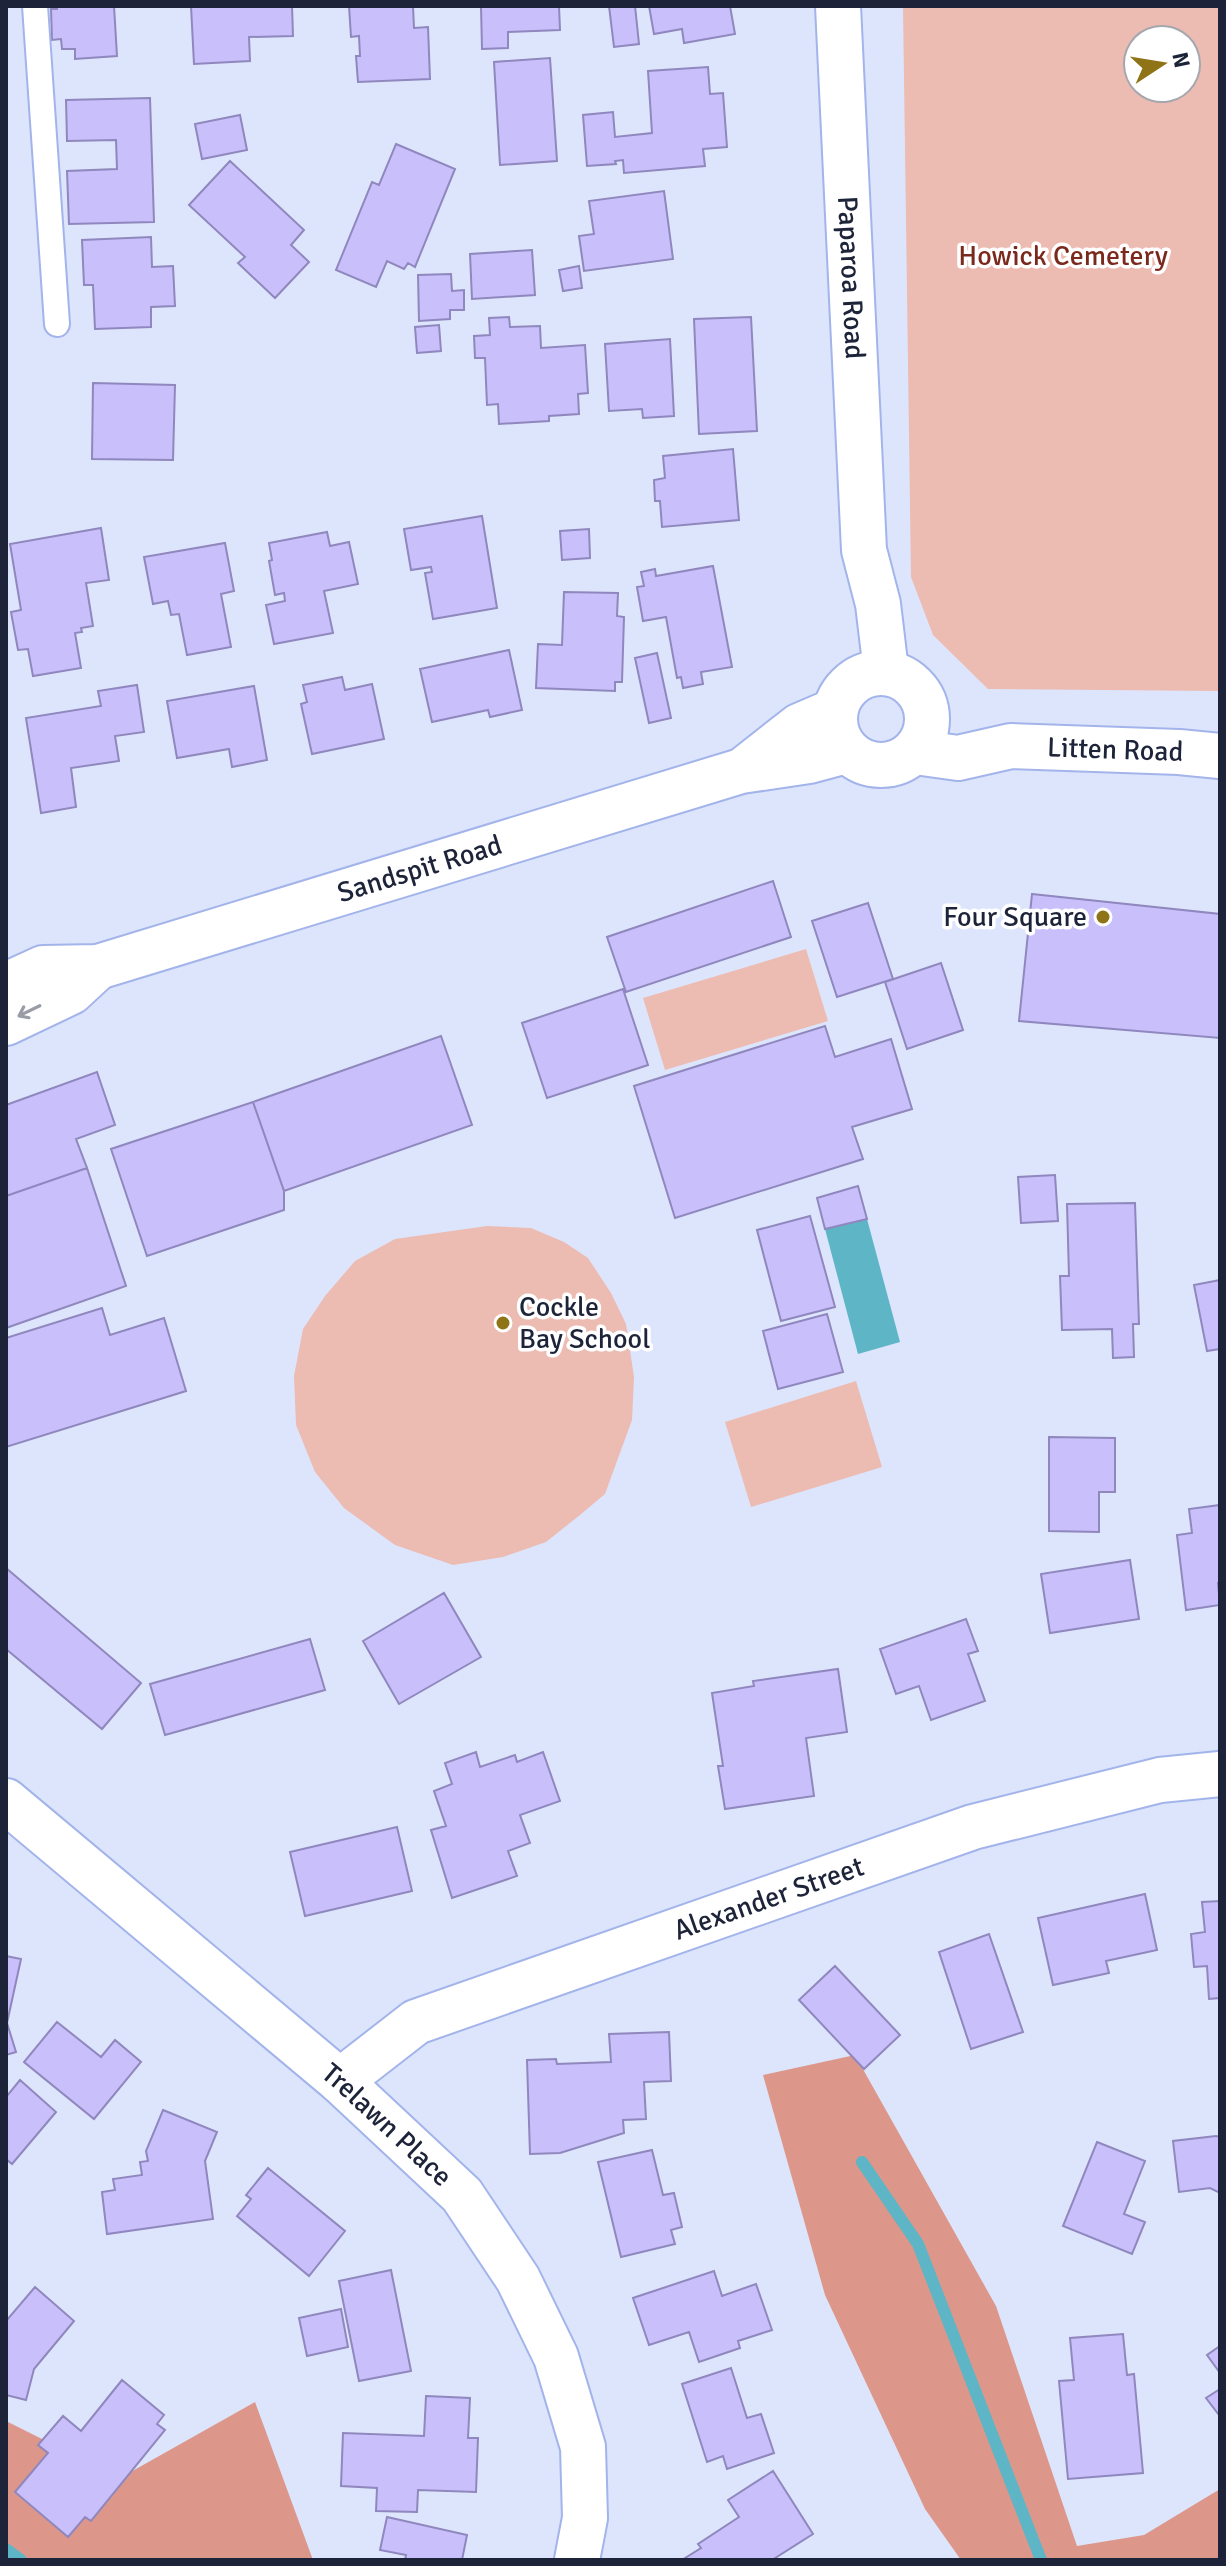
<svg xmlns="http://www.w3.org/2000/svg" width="1226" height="2566" font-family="Signika,sans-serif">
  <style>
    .green { fill: #ecbbb2; fill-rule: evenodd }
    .forest { fill: #dd978a }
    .water { fill: #5eb5c6 }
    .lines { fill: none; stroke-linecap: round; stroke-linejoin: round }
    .stream { stroke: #5eb5c6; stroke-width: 12 }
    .building { fill: #c9c0fb; stroke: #8f87bd; stroke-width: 2 }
    .lane-casing { stroke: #a3b4eb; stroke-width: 28 }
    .street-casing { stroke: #a3b4eb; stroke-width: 48 }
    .secondary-casing { stroke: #a3b4eb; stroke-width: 48 }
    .lane { stroke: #fff; stroke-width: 24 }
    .street { stroke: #fff; stroke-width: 44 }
    .secondary { stroke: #fff; stroke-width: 44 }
    .oneway { stroke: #999ca5 }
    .poi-dot { fill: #8e7317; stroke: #fff; stroke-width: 3 }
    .labels { text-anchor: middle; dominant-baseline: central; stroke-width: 7; stroke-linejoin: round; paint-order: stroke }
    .park-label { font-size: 28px; fill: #7b291c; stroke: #fff }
    .street-label { font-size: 28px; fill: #1d2338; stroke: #fff }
    .poi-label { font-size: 28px; fill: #1d2338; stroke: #fff; text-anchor: end }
  </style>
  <rect width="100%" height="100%" fill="#dde5fc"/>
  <!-- green -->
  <path class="green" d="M903 6H1220V691L988 689 933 635 911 577ZM1138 40H1186V88H1138Z
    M806 949 828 1021 665 1070 643 998Z
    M487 1226 531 1228 564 1242 588 1258 611 1293 626 1324 634 1377 632 1420 605 1494 580 1515 546 1542 503 1557 453 1565 395 1545 344 1508 315 1472 296 1425 294 1376 303 1329 325 1296 355 1261 395 1239Z
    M856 1381 882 1467 751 1507 725 1422Z"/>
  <!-- forest -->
  <path class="forest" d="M855 2055 996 2306 1077 2546 1144 2535 1220 2489V2560H961L925 2509 825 2295 763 2075Z
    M255 2402 313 2560H6V2421L120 2478Z"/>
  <!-- water -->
  <path class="water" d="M867 1219 900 1342 858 1354 825 1229Z"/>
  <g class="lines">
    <!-- stream -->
    <path class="stream" d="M862 2162 918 2244 1041 2560
      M6 2549 21 2560"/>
  </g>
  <!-- building -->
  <path class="building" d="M57 6H114L117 56 75 59V49H62L61 39 52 40 51 9H57Z
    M191 6H292L293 36 249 37 250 61 194 64Z
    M349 6H413L414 28 428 27 430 79 358 82 356 56H360L359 36 351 37Z
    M481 6H559L560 30 508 32V48L482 49Z
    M609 6H635L639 44 614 47Z
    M649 6H730L735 34 684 43 682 29 654 34Z
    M550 58 557 161 500 165 494 62Z
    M708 67 710 94 723 93 727 147 703 149 705 166 624 173 623 160 615 161 616 164 587 166 583 115 613 112 615 137 652 133 648 71Z
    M150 98 154 222 69 224 67 171 117 169 116 140 67 141 66 100Z
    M240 115 247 150 202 159 195 124Z
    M396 144 455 169 415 267 408 263 404 269 387 261 376 287 336 270 372 182 379 185Z
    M230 161 304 230 291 245 309 262 275 298 238 263 245 257 189 205Z
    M664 191 673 259 584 271 579 236 594 234 589 201Z
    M151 237 152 267 173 266 175 306 151 307V327L95 329 93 285H84L82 240Z
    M532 250 535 295 472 299 470 254Z
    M579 266 582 288 563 291 559 270Z
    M451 274 452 291 464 290V310H450V319L419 321 418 275Z
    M509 317 510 327 540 326 541 348 585 345 588 393 578 394 579 414 549 416V421L499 424 498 404 487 405 485 358H475L474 336 490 335 489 318Z
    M751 317 757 431 699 434 694 319Z
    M439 325 441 351 417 353 415 327Z
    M670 339 674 416 643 418 642 409 609 411 605 344Z
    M93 383 175 385 173 460 92 459Z
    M733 449 739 520 662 527 660 501H655L654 480 665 478 663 456Z
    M482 516 497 608 433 619 425 573 432 572 431 567 411 570 404 529Z
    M101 528 109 580 86 583 93 626 81 628 82 632 75 633 81 668 33 676 28 649 18 650 11 612 21 610 10 544Z
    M589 529 590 558 562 560 560 531Z
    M327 532 330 546 349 542 358 584 324 591 333 633 274 644 266 605 285 601 284 593 275 595 269 561 272 560 269 543Z
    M225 543 234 591 221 594 231 647 187 655 179 614 171 615 168 601 153 604 144 557Z
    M713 566 732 667 701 672 703 684 683 688 681 677 677 678 666 617 643 621 637 587 644 586 641 572 655 569 656 576Z
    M564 592 618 593 617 616 624 617 622 682H615V691L536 688 538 644 562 645Z
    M509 650 522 710 490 717 488 710 432 722 420 669Z
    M657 653 671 718 649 723 635 658Z
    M342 677 345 690 372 684 384 739 312 754 301 704 307 702 303 685Z
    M137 685 144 732 115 736 119 761 71 768 76 807 41 813 26 718 101 706 98 691Z
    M254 686 267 760 232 767 229 749 177 758 167 701Z
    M773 881 791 937 626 992 607 937Z
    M1032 894 1220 914V1038L1019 1021Z
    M868 903 893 979 837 997 812 921Z
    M941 963 963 1030 907 1049 885 982Z
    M623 989 648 1065 547 1098 522 1023Z
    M825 1026 835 1057 891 1039 912 1109 852 1127 863 1159 675 1218 634 1086Z
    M441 1036 472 1125 284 1191 253 1102Z
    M97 1072 115 1125 76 1139 87 1168 6 1196V1105Z
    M253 1102 284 1191V1210L147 1256 111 1149Z
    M87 1168 126 1286 6 1328V1196Z
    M1055 1175 1058 1221 1021 1223 1018 1177Z
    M858 1186 867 1219 825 1229 817 1198Z
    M1135 1203 1139 1324H1133L1134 1357 1113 1358 1112 1329 1062 1330 1060 1276H1069L1067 1204Z
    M810 1216 835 1307 781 1321 757 1230Z
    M1220 1280V1349L1207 1351 1194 1285Z
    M102 1308 110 1335 164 1318 186 1391 6 1447V1338Z
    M827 1314 843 1372 778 1389 763 1331Z
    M1049 1437 1115 1438V1492H1099V1532L1049 1531Z
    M1220 1505V1583H1218L1220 1605 1186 1610 1177 1535 1192 1533 1189 1509Z
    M1130 1560 1139 1619 1050 1633 1041 1574Z
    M6 1568 141 1683 102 1729 6 1649Z
    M444 1593 481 1657 399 1704 363 1641Z
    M966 1619 978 1651 968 1654 985 1701 931 1720 919 1686 896 1694 880 1649Z
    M310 1639 325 1690 165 1735 150 1684Z
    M838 1669 847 1732 806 1738 814 1796 725 1809 718 1766H723L712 1693 754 1686 753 1681Z
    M476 1752 480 1767 515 1755 517 1762 543 1752 560 1801 520 1815 530 1843 508 1851 517 1876 452 1898 431 1830 446 1826 434 1791 452 1784 445 1763Z
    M397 1827 412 1891 305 1916 290 1852Z
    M1145 1894 1157 1950 1106 1961 1109 1973 1053 1985 1038 1918Z
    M1220 1901V1998L1209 1999 1207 1966 1194 1967 1191 1934 1205 1932 1202 1902Z
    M989 1934 1023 2032 971 2049 939 1952Z
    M6 1956 21 1959 7 2023 16 2052 6 2055Z
    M835 1966 900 2035 864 2069 799 2000Z
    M57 2022 101 2057 115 2040 141 2062 94 2119 24 2062Z
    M669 2032 671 2081 644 2082 646 2119 623 2120 624 2133 560 2153 530 2154 527 2060 556 2059 557 2064 611 2062 609 2034Z
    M20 2080 56 2112 12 2164 6 2159V2097Z
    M163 2110 217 2132 205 2161 213 2219 107 2234 102 2192 115 2190 113 2179 142 2175 140 2162 148 2161 146 2151Z
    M1216 2136 1220 2137V2193L1210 2188 1179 2192 1173 2141Z
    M1097 2142 1145 2161 1124 2214 1145 2222 1132 2254 1063 2226Z
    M652 2150 663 2195 674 2193 682 2227 671 2230 675 2244 621 2257 598 2162Z
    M268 2168 345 2231 309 2276 237 2216 251 2199 246 2195Z
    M391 2270 411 2371 359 2381 339 2281Z
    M714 2271 722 2296 756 2284 772 2330 738 2341 740 2348 699 2362 689 2332 649 2345 633 2298Z
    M35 2287 74 2321 34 2369 26 2400 6 2395V2321Z
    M341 2309 348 2347 307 2356 299 2318Z
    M1123 2334 1127 2375 1134 2374 1143 2473 1068 2479 1059 2381 1074 2380 1070 2338Z
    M1220 2346V2373L1207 2355Z
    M731 2368 747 2418 761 2414 774 2453 727 2469 723 2456 707 2462 682 2384Z
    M122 2380 164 2415 157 2424 165 2430 91 2521 85 2517 68 2537 15 2492 48 2453 38 2445 63 2416 81 2431Z
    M1220 2389V2415H1219L1206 2398Z
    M426 2396 470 2398 468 2438H478L476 2492 418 2490 417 2512 376 2511 377 2488 341 2486 343 2433 424 2436Z
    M773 2471 813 2534 772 2560H682L701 2548 698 2544 739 2517 728 2500Z
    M387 2517 467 2535 462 2560H405L406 2555 380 2550Z"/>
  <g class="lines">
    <defs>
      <path id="lane" d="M35 6 57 324"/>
      <g id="street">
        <path id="s1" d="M6 1801 340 2081 462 2195 518 2279 556 2357 583 2447 585 2518 577 2560"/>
        <path id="s2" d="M340 2081 416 2022 973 1827 1160 1780 1220 1774"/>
      </g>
      <g id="secondary">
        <path id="s3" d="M838 6 864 550 878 604 886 671"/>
        <circle cx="881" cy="719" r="46"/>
        <path id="s4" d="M915 752 958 758 1011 746 1179 752 1220 756"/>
        <path d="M743 770 799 726 834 711"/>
        <path id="s5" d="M6 985 43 968 98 967 741 771 809 761 846 751"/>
        <path d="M6 1023 71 992 98 967"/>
      </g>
    </defs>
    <!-- lane casing -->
    <use href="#lane" class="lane-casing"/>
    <!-- street casing -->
    <use href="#street" class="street-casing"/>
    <!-- secondary casing -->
    <use href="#secondary" class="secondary-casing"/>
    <!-- lane -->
    <use href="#lane" class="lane"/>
    <!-- street -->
    <use href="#street" class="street"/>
    <!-- secondary -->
    <use href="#secondary" class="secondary"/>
  </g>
  <!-- one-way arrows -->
  <defs><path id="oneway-shaft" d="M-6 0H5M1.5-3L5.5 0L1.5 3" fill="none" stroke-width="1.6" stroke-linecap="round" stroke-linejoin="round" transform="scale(2)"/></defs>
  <use class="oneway" href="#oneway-shaft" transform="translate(29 1011) rotate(154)"/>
  <!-- markers -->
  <g class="poi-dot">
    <circle cx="1103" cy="917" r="8"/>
    <circle cx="503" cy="1323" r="8"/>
  </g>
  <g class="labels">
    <!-- park labels -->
    <g class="park-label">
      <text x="1063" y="256">Howick Cemetery</text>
    </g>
    <!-- street labels -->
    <g class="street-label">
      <text stroke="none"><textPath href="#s3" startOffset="272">Paparoa Road</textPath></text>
      <text stroke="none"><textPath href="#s4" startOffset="202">Litten Road</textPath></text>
      <text stroke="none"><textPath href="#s5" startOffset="432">Sandspit Road</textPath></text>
      <text stroke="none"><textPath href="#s2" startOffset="470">Alexander Street</textPath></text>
      <text stroke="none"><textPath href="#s1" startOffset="500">Trelawn Place</textPath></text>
    </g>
    <!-- poi labels -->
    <g class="poi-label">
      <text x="1087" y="917">Four Square</text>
      <text x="519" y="1307" text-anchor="start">Cockle<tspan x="519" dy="32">Bay School</tspan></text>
    </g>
  </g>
  <!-- border -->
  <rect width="1226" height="2566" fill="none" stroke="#1d2338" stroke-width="16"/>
  <!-- north arrow -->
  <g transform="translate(1162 64) rotate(78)"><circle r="38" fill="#ffffff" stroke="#a5a7af" stroke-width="2"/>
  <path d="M0-6L14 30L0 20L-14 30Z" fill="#8e7317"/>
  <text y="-12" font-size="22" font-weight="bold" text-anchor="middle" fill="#1d2338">N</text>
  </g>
</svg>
